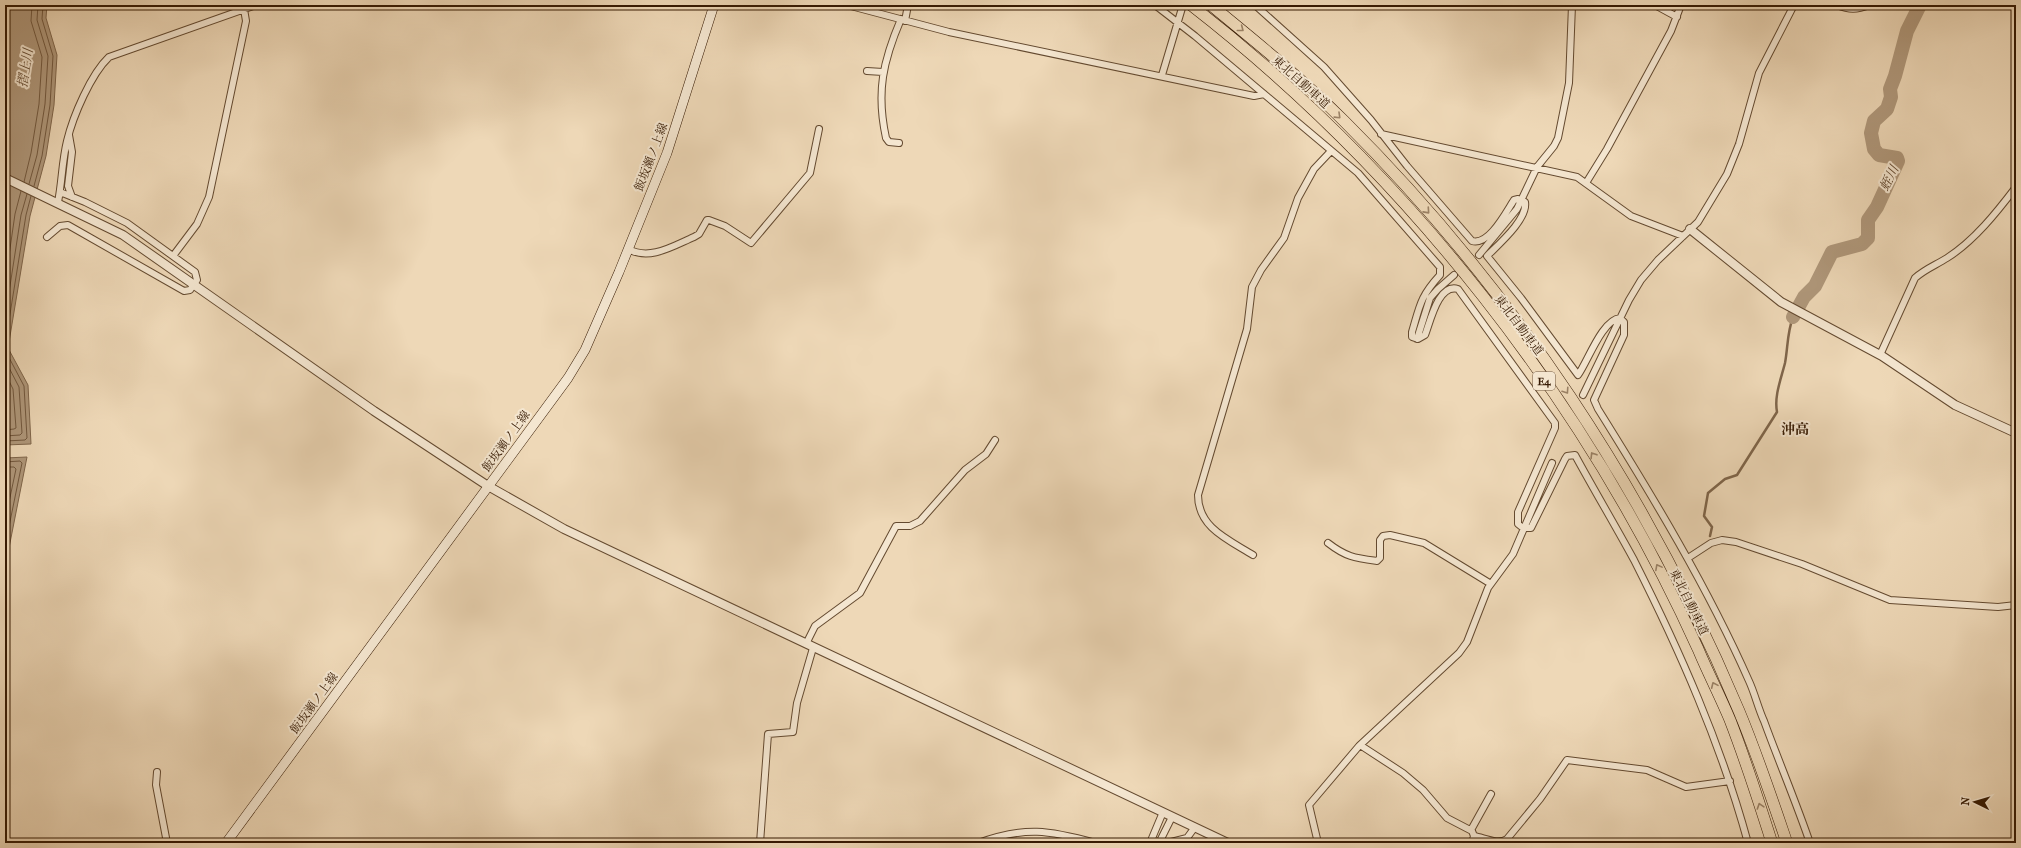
<svg xmlns="http://www.w3.org/2000/svg" width="2021" height="848" font-family="'IM FELL French Canon','Noto Serif JP',serif">
  <style>
    .water { fill: #af977a; stroke: #7f654a }
    .lines { fill: none; stroke-linecap: round; stroke-linejoin: round }
    .shore { stroke: #72583e; stroke-width: 1 }
    .stream { stroke: #7f654a; stroke-width: 2.5 }
    .river { stroke: #af977a; stroke-width: 14 }
    .minor-casing { stroke: #644a30; stroke-width: 8 }
    .tertiary-casing { stroke: #644a30; stroke-width: 10 }
    .secondary-casing { stroke: #361a03; stroke-width: 10 }
    .motorway-casing { stroke: #361a03; stroke-width: 12 }
    .minor { stroke: #f4e6d0; stroke-width: 6 }
    .tertiary { stroke: #f4e6d0; stroke-width: 8 }
    .secondary { stroke: #f4e6d0; stroke-width: 9 }
    .motorway { stroke: #eed8b7; stroke-width: 11 }
    .oneway { stroke: #9b8266 }
    .labels { text-anchor: middle; dominant-baseline: central; stroke-width: 4; stroke-linejoin: round; paint-order: stroke }
    .shield { fill: #f4e6d0; stroke: #6f5740; stroke-width: 1 }
    .shield-label { font-size: 11px; font-weight: bold; fill: #361a03 }
    .street-label { font-size: 12px; fill: #361a03; stroke: #f4e6d0 }
    .water-label { font-size: 13px; font-style: italic; fill: #60462d; stroke: #f4e6d0 }
    .quarter-label { font-size: 14px; font-weight: bold; fill: #361a03; stroke: #f4e6d0 }
  </style>
  <rect width="100%" height="100%" fill="#eed8b7"/>
  <filter id="stains"><feTurbulence type="fractalNoise" baseFrequency=".005" numOctaves="4"/><feColorMatrix values="0 0 0 0 .2 0 0 0 0 .09 0 0 0 0 .02 0 0 0 .5 -.17"/></filter>
  <radialGradient id="worn" r=".72"><stop offset=".6" stop-color="#630" stop-opacity="0"/><stop offset="1" stop-color="#630" stop-opacity=".3"/></radialGradient>
  <!-- water -->
  <path class="water" d="M5 5H47L46 18 57 55 54 105 46 156 30 216 8 348 28 385 31 444 5 445Z
    M27 457 5 568V458Z"/>
  <g class="lines">
    <!-- shore -->
    <path class="shore" d="M24 182 31 153 39 104 42 57 31 21 32 5
      M29 184 37 155 45 104 48 56 37 20 38 5
      M34 186 42 156 50 105 53 56 42 19 43 5
      M5 283 15 214 21 191
      M5 318 21 215 27 194
      M5 345 26 215 31 196
      M5 350 24 386 27 438 25 440 5 441
      M5 360 19 387 22 433 20 435 5 436
      M5 373 13 389 16 428 14 429 5 430
      M5 462 20 461 22 463 5 546
      M5 467H14L16 469 5 521"/>
    <!-- stream -->
    <path class="stream" d="M1710 536 1712 527 1704 516 1708 493 1725 479 1737 475 1777 412C1774 396 1781 379 1785 363 1788 347 1787 333 1793 317"/>
    <!-- river -->
    <path class="river" d="M1793 317 1804 297 1815 286 1832 252 1862 244 1868 238V220L1877 207 1898 161 1897 158 1879 155 1874 149 1871 133 1874 121 1887 109 1891 97 1890 89 1895 76 1907 31 1920 5"/>
    <defs>
      <path id="minor" d="M847 5 949 32 1254 96 1264 94
        M1155 5 1195 36 1358 173 1440 267V275C1420 297 1420 305 1412 332V337L1418 339 1425 335C1430 323 1438 283 1458 289L1555 423V428L1518 512V524L1523 528H1531L1532 526 1565 459 1567 456 1575 455C1594 490 1615 525 1634 560 1680 651 1721 744 1748 843
        M1255 5 1324 67 1371 120 1407 166 1472 241C1489 246 1506 212 1514 200L1518 199 1525 202C1528 219 1499 244 1487 256L1521 298 1578 375C1588 361 1602 320 1620 318L1624 322V335L1594 400 1598 409C1653 497 1707 586 1749 681 1755 694 1758 708 1764 721 1779 762 1796 802 1810 843
        M1655 5 1677 17
        M1837 5C1849 10 1857 10 1869 5
        M905 21 908 5
        M867 71 883 72
        M1162 75 1182 8
        M1381 134 1577 177 1631 216 1683 236
        M69 135 72 152 68 186 72 197
        M899 143 889 142 886 138C876 92 883 61 901 19
        M1586 183 1607 149 1671 31 1681 5
        M58 202C62 182 62 161 67 141 73 116 91 74 109 57L256 5
        M47 237 60 226 68 225 184 291 190 290 197 280 195 272 127 223 85 202 60 192
        M628 249C650 261 673 246 694 237L699 234 707 220H709L725 226 751 243 810 173 819 129
        M1479 255 1517 209 1537 167 1554 146 1558 138 1569 83 1572 5
        M173 256 197 224 209 197 246 21 244 9
        M1417 339 1430 298 1438 289 1454 275
        M1880 355 1915 278C1925 269 1936 265 1947 258 1974 241 1997 212 2016 187
        M1583 395 1629 300 1641 280 1658 260 1698 222 1727 174 1739 144 1759 73 1794 5
        M1328 543C1346 557 1355 558 1377 561L1380 558V540L1383 536 1390 535 1424 543 1491 584
        M1253 555C1229 540 1198 528 1198 495L1247 329 1252 287 1261 270 1284 238 1298 198 1314 169 1331 151
        M1688 558 1711 543 1722 540 1736 542 1802 564 1890 600 1998 607 2016 605
        M806 644 815 626 860 593 896 526H910L920 521 965 470 986 454 995 440
        M1360 745 1403 773 1423 790 1447 818 1472 831 1474 836 1472 843
        M157 772 156 785 167 843
        M1471 830 1491 794
        M1474 836C1485 838 1498 845 1507 839L1540 799 1567 760 1647 770 1686 787 1730 781
        M760 843 768 734 793 732 797 703 813 648
        M978 843C1026 826 1048 830 1096 843
        M1150 843 1163 812
        M1159 843 1172 817
        M1167 843 1187 838 1195 827
        M1318 843 1309 805 1359 746 1459 653 1467 642 1488 588 1513 554 1552 463"/>
      <path id="tertiary" d="M5 178 123 235 374 411 488 486 564 529 1228 843
        M1690 229 1781 302 1882 356 1955 405 2016 433"/>
      <path id="secondary" d="M226 843 568 378 585 350 619 272 667 153 714 5"/>
      <path id="motorway" d="M1191 5C1406 172 1586 401 1698 649 1708 673 1720 696 1730 720 1746 761 1759 802 1772 843
        M1211 5C1256 42 1302 79 1344 121 1513 289 1647 492 1739 711 1757 754 1772 799 1787 843"/>
    </defs>
    <!-- minor casing -->
    <use href="#minor" class="minor-casing"/>
    <!-- tertiary casing -->
    <use href="#tertiary" class="tertiary-casing"/>
    <!-- secondary casing -->
    <use href="#secondary" class="secondary-casing"/>
    <!-- motorway casing -->
    <use href="#motorway" class="motorway-casing"/>
    <!-- minor -->
    <use href="#minor" class="minor"/>
    <!-- tertiary -->
    <use href="#tertiary" class="tertiary"/>
    <!-- secondary -->
    <use href="#secondary" class="secondary"/>
    <!-- motorway -->
    <use href="#motorway" class="motorway"/>
  </g>
  <!-- one-way arrows -->
  <defs><path id="oneway-chevron" d="M-2-3.5L2.5 0L-2 3.5" fill="none" stroke-width="1.6" stroke-linecap="round" stroke-linejoin="round"/></defs>
  <g class="oneway">
    <use href="#oneway-chevron" transform="translate(1241 29) rotate(38)"/>
    <use href="#oneway-chevron" transform="translate(1338 116) rotate(44)"/>
    <use href="#oneway-chevron" transform="translate(1427 211) rotate(48)"/>
    <use href="#oneway-chevron" transform="translate(1566 391) rotate(56)"/>
    <use href="#oneway-chevron" transform="translate(1593 455) rotate(-122)"/>
    <use href="#oneway-chevron" transform="translate(1658 567) rotate(-118)"/>
    <use href="#oneway-chevron" transform="translate(1714 685) rotate(-114)"/>
    <use href="#oneway-chevron" transform="translate(1760 806) rotate(-108)"/>
  </g>
  <g class="labels">
    <!-- shield labels -->
    <rect class="shield" x="1533" y="372" width="22" height="18" rx="3"/>
    <g class="shield-label">
      <text x="1544" y="381">E4</text>
    </g>
    <!-- street labels -->
    <g class="street-label">
      <text transform="translate(1301 82) rotate(42)">東北自動車道</text>
      <text transform="translate(651 157) rotate(-69)">飯坂瀬ノ上線</text>
      <text transform="translate(1519 325) rotate(53)">東北自動車道</text>
      <text transform="translate(506 441) rotate(-54)">飯坂瀬ノ上線</text>
      <text transform="translate(1689 602) rotate(64)">東北自動車道</text>
      <text transform="translate(314 703) rotate(-54)">飯坂瀬ノ上線</text>
    </g>
    <!-- water labels -->
    <g class="water-label">
      <text transform="translate(25 68) rotate(-81)">摺上川</text>
      <text transform="translate(1889 178) rotate(-64)">蛭川</text>
    </g>
    <!-- quarter labels -->
    <g class="quarter-label">
      <text x="1795" y="429">沖高</text>
    </g>
  </g>
  <!-- margin -->
  <rect width="2021" height="848" fill="none" stroke="#eed8b7" stroke-width="20"/>
  <rect x="6" y="6" width="2009" height="836" fill="none" stroke="#361a03" stroke-width="2"/>
  <rect x="10" y="10" width="2001" height="828" fill="none" stroke="#361a03"/>
  <!-- north arrow -->
  <g transform="translate(1975 802) rotate(275)" stroke="#f4e6d0" stroke-width="3" paint-order="stroke">
  <path d="M0-3L7 15L0 10L-7 15Z" fill="#361a03"/>
  <text y="-6" font-size="11" font-weight="bold" text-anchor="middle" fill="#361a03">N</text>
  </g>
  <rect width="100%" height="100%" filter="url(#stains)"/>
  <rect width="100%" height="100%" fill="url(#worn)"/>
</svg>
